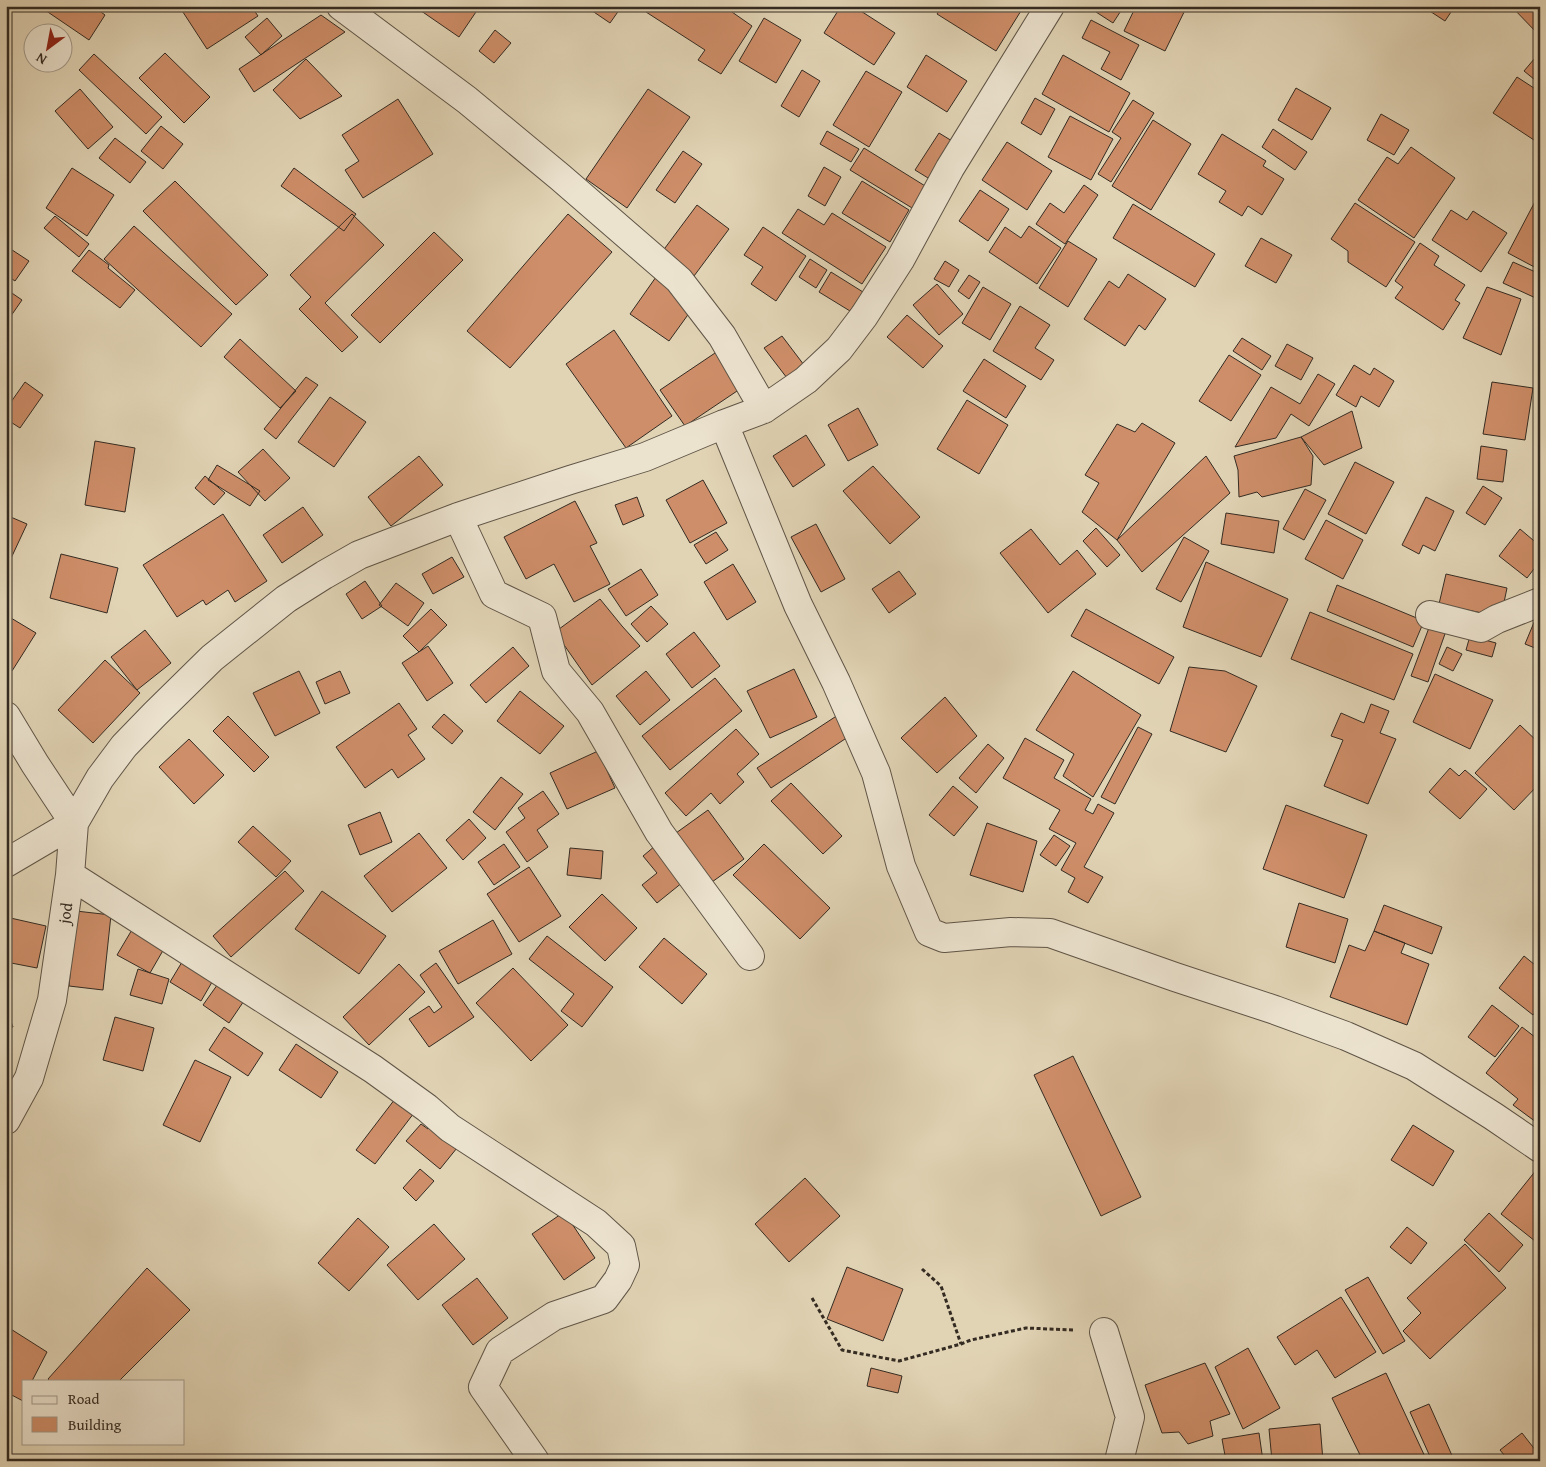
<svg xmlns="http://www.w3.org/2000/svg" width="1546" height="1467" font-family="'Gentium Book Plus',serif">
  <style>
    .building { fill: #ce8e69; stroke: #342b22 }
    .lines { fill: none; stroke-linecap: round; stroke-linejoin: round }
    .minor-casing { stroke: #5f5547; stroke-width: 30 }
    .path { stroke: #342b22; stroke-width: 3; stroke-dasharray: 4 2.5; stroke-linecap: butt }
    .minor { stroke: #ece3cf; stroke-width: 28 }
    .labels { text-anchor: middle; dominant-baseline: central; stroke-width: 4; stroke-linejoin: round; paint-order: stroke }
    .street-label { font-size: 16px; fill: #342b22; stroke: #ece3cf }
  </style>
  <rect width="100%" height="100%" fill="#e1d4b5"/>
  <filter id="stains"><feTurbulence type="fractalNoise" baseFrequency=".004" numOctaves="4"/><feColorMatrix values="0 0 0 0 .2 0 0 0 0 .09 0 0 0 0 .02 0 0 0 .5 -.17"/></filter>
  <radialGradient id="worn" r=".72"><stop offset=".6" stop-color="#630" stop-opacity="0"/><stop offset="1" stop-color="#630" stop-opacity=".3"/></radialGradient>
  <!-- building -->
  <path class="building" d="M39 6H93L105 15 89 40Z
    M179 6H251L258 16 207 49Z
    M414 6H480L459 37Z
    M585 6H622L610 23Z
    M649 6H736L732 12 752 26 721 74 698 60 705 50 646 12Z
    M841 6H853L895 33 874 65 824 33Z
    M942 6H1024L996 51 937 14Z
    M1099 6H1124L1113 23 1096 12Z
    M1136 6H1187L1165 51 1124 31Z
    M1422 6H1455L1445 21Z
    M1511 6H1540V33L1538 34Z
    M321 15 345 32 254 92 239 69Z
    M267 18 282 36 261 55 245 37Z
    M764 18 801 40 776 83 739 61Z
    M1091 20 1139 45 1121 80 1101 69 1110 52 1082 38Z
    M495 30 511 43 494 63 479 51Z
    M1540 52V84L1524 71Z
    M165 53 210 97 184 123 139 78Z
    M94 54 162 117 146 134 79 70Z
    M926 55 967 81 947 112 907 87Z
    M1063 55 1130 93 1109 132 1042 94Z
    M306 59 342 96 300 119 273 90Z
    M802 70 820 81 799 117 781 106Z
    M866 71 902 92 869 147 833 125Z
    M1517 77 1540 92V144L1493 113Z
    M1296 88 1331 108 1312 140 1278 120Z
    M80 89 113 127 88 149 55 111Z
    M648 89 690 117 627 208 586 179Z
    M1035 98 1055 109 1041 135 1021 123Z
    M398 99 433 154 363 198 345 170 359 161 342 135Z
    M1133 100 1154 113 1111 182 1098 174 1121 138 1112 132Z
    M1381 114 1409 130 1394 155 1367 140Z
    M1070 116 1113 139 1091 180 1048 157Z
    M1153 120 1191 144 1151 210 1112 186Z
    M161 126 183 144 163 169 141 151Z
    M1273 129 1307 152 1295 170 1262 147Z
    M827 131 859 149 851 162 820 144Z
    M939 133 957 144 933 181 915 170Z
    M1222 134 1266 161 1263 166 1284 179 1262 215 1248 206 1242 216 1219 202 1226 191 1198 174Z
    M115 138 146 162 130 183 99 158Z
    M1007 142 1052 171 1027 210 982 180Z
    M1411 147 1455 178 1414 238 1358 200 1387 157 1398 164Z
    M864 148 930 189 917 211 850 170Z
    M683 151 702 164 675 203 656 190Z
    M824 167 841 177 825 206 808 196Z
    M72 168 114 195 87 236 46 208Z
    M294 168 356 214 344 231 281 186Z
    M175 181 268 275 236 305 143 211Z
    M862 181 909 210 890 242 842 213Z
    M1084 185 1098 195 1065 244 1036 224 1050 203 1064 213Z
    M980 190 1009 209 988 241 959 221Z
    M1540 192V270L1508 253Z
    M1355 203 1415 242 1386 287 1348 262V251L1331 239Z
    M1133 204 1215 254 1195 287 1113 238Z
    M697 205 729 229 694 276 662 252Z
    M798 209 824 225 832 213 886 247 862 284 782 233Z
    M1451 210 1467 220 1473 211 1507 233 1481 272 1432 240Z
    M352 214 384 245 325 303 358 337 342 352 299 309 311 297 290 275Z
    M568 214 612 252 510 368 467 331Z
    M55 216 89 244 79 257 44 228Z
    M134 226 232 314 201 347 104 259Z
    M1029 226 1061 248 1037 284 989 252 1005 227 1021 238Z
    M763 227 806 256 776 301 751 284 763 267 744 255Z
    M434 232 463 260 380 343 351 315Z
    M1261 238 1292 255 1276 283 1245 266Z
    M1068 241 1097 259 1068 307 1039 288Z
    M1420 243 1439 256 1434 265 1465 285 1455 300 1460 303 1443 330 1395 298 1403 287 1395 281Z
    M6 246 29 261 15 281 6 275Z
    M89 250 109 265 108 268 135 290 120 308 72 271Z
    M810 259 827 270 816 288 799 277Z
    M945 261 959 270 949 287 934 279Z
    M1513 262 1540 274V300L1503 283Z
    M831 272 863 292 850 311 819 292Z
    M1128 274 1166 299 1145 330 1139 325 1125 346 1084 319 1109 281 1119 288Z
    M969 275 980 282 969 299 958 291Z
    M656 277 695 305 669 341 630 314Z
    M937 284 963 314 939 335 913 305Z
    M983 287 1011 304 990 340 962 323Z
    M1487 287 1521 299 1501 355 1463 338Z
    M6 289 22 300 6 323Z
    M1020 306 1050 325 1035 348 1054 360 1041 380 993 351Z
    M907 315 943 346 923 368 887 337Z
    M614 330 672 416 626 448 566 364Z
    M782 336 804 365 787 378 764 348Z
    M1242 338 1271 356 1262 370 1233 351Z
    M240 339 296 391 280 408 224 357Z
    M1287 344 1313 358 1301 380 1275 366Z
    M721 349 746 385 685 426 660 390Z
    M1229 355 1261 375 1231 421 1199 401Z
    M984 359 1026 386 1006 418 963 391Z
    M1354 365 1370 375 1374 368 1394 381 1379 407 1361 396 1356 407 1336 395Z
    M1318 374 1335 384 1309 426 1291 414 1276 438 1235 447 1271 387 1300 404Z
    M306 377 318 385 276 439 264 429Z
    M25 382 43 395 20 428 6 419V409Z
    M1492 382 1533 388 1525 440 1483 434Z
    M330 397 366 422 334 467 298 442Z
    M967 400 1008 425 979 474 937 449Z
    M858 408 878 445 848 461 828 425Z
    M1352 411 1362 448 1324 465 1301 437Z
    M1142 423 1175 443 1117 540 1082 512 1099 483 1085 475 1117 424 1135 432Z
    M806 435 825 465 793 487 773 456Z
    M1301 437 1313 456 1311 485 1262 497 1257 492 1239 497 1238 470 1234 456Z
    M95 441 135 448 125 512 85 505Z
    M1481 446 1507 450 1503 482 1477 479Z
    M263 449 290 478 265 501 238 472Z
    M419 456 443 485 391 526 368 497Z
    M1206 456 1230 493 1142 572 1117 540Z
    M1355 462 1394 482 1366 534 1328 514Z
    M217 465 260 491 250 506 208 480Z
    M873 466 920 517 890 544 843 491Z
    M205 476 225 493 214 505 195 488Z
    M703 480 727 523 690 543 666 500Z
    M1483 486 1502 498 1485 525 1466 513Z
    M1305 489 1326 500 1304 540 1283 529Z
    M637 497 644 516 623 525 615 505Z
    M1426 497 1454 511 1435 551 1423 545 1419 554 1402 545Z
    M575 501 597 543 590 546 610 584 574 602 554 564 526 579 504 537Z
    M303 507 323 535 282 563 263 535Z
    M1226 513 1279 521 1274 553 1221 544Z
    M223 514 267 581 235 602 228 590 206 605 203 600 177 617 143 565Z
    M6 515 27 524 6 569Z
    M1326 520 1363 540 1343 579 1305 559Z
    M816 524 845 579 821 592 791 537Z
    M1096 528 1120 555 1107 567 1083 541Z
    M1031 529 1060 565 1077 550 1096 574 1048 613 1000 553Z
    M1520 529 1540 546V561L1527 578 1499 556Z
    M716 532 728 550 706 564 694 545Z
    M1184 537 1209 551 1181 602 1156 589Z
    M61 554 118 568 107 613 50 598Z
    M452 557 464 577 433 594 422 574Z
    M1206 562 1288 599 1261 657 1183 627Z
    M733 564 756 602 727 620 704 582Z
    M641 569 658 595 626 616 608 589Z
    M899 571 916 594 889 613 872 589Z
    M1446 574 1507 588 1502 612 1482 613 1439 604Z
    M365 581 382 606 362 619 346 594Z
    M396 583 424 603 408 626 379 605Z
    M1337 585 1424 621 1413 647 1327 611Z
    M600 599 622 626 640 646 592 685 555 632Z
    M651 606 668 624 647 642 631 624Z
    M1540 608V650L1525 644Z
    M431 609 447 625 419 652 403 636Z
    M1086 609 1174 657 1159 684 1071 636Z
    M1310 612 1413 654 1394 700 1291 659Z
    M6 615 36 633 12 671 6 667Z
    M1430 625 1446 631 1428 682 1411 676Z
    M145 630 171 663 137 690 111 657Z
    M694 632 720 666 692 688 666 654Z
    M1470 636 1496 643 1492 657 1466 650Z
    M428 646 453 683 427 701 402 663Z
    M513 647 529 666 486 703 470 685Z
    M1447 647 1462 654 1453 671 1439 664Z
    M105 660 140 693 93 743 58 710Z
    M1189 667 1225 671 1257 686 1226 752 1170 731Z
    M794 669 817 717 770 738 747 691Z
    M299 671 320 713 275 736 253 693Z
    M340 671 350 693 325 704 316 682Z
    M646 671 670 700 640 725 616 696Z
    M1073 671 1141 715 1093 797 1063 776 1074 754 1036 730Z
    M1435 674 1493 700 1470 749 1413 722Z
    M715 678 742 711 670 770 642 736Z
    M520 691 564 726 540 754 497 721Z
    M945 697 977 736 937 773 901 738Z
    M399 703 417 729 408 735 425 759 398 778 392 769 365 788 336 747Z
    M1371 704 1389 711 1380 733 1396 739 1368 804 1324 786 1343 740 1331 736 1341 713 1364 723Z
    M444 714 463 731 452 744 432 727Z
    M838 715 851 735 771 788 757 768Z
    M228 716 269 757 254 772 213 731Z
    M1520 725 1540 744V783L1514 810 1475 773Z
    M1138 727 1152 734 1115 804 1101 797Z
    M736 729 759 754 737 774 744 782 720 804 711 793 686 816 665 793Z
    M1025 738 1064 760 1054 778 1091 799 1085 810 1093 814 1098 804 1114 813 1084 867 1103 877 1088 903 1068 892 1075 878 1061 870 1076 843 1049 829 1060 810 1003 778Z
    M189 739 224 775 194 804 159 767Z
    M988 744 1004 758 976 793 959 778Z
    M598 751 615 788 567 809 550 773Z
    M1450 768 1459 776 1465 770 1487 789 1460 819 1429 792Z
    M501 777 523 794 495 830 473 812Z
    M791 783 842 836 823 854 771 801Z
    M953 786 978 807 954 836 929 815Z
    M543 791 559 814 537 830 548 847 527 862 506 832 525 818 518 808Z
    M1286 805 1367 835 1344 898 1263 869Z
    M708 810 744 859 712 882 676 833Z
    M380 812 392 842 360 855 348 825Z
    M469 819 486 838 463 860 446 840Z
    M987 823 1037 841 1023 892 970 875Z
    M253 826 291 861 276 877 238 842Z
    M419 833 447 868 392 912 364 876Z
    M1054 835 1070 846 1056 866 1040 855Z
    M504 844 520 867 494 885 478 862Z
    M764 844 830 908 800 939 733 875Z
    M655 846 683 882 657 903 642 885 657 873 643 856Z
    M570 848 603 851 601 879 567 875Z
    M529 867 561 916 519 942 487 894Z
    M285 871 304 891 231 957 213 936Z
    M322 891 386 936 359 974 295 929Z
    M602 894 637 928 605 961 569 927Z
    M1299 903 1348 919 1335 963 1286 947Z
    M1384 905 1442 927 1432 954 1374 931Z
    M76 911 111 915 103 990 69 986Z
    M6 917 46 926 37 968 6 962Z
    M493 920 512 954 458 984 439 951Z
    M133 928 165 947 150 973 117 955Z
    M1374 931 1405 943 1401 953 1429 964 1407 1025 1330 997 1349 945 1365 951Z
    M547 936 613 987 582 1027 561 1011 574 994 529 959Z
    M664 938 707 974 682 1004 639 967Z
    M191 947 222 965 201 1001 170 982Z
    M1524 956 1540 969V1006L1533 1015 1499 988Z
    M436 963 474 1017 429 1047 409 1019 429 1006 434 1013 442 1007 420 975Z
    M399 964 425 992 369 1045 343 1017Z
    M513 968 568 1025 531 1061 476 1003Z
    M138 969 169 979 162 1004 130 995Z
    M225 974 250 992 229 1023 203 1005Z
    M1492 1005 1519 1026 1495 1057 1468 1037Z
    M6 1008 13 1027 6 1029Z
    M115 1017 154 1028 143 1071 103 1060Z
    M224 1027 263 1053 248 1076 209 1050Z
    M1522 1027 1540 1041V1125L1513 1105 1518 1099 1486 1073Z
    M296 1044 338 1072 321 1098 279 1070Z
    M1073 1056 1141 1197 1101 1216 1034 1075Z
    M195 1060 231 1077 200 1142 163 1125Z
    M395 1099 414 1113 375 1164 356 1150Z
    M435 1121 461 1143 440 1169 406 1141 421 1124 428 1129Z
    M1413 1125 1454 1151 1433 1186 1391 1160Z
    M420 1169 434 1181 416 1201 403 1188Z
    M1537 1169 1540 1171V1245L1501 1214Z
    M805 1178 840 1216 789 1262 755 1224Z
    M564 1212 595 1258 564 1280 532 1234Z
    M1489 1213 1523 1245 1499 1272 1464 1240Z
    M358 1218 389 1247 349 1291 318 1263Z
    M434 1224 465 1259 418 1300 387 1265Z
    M1407 1227 1427 1243 1411 1264 1390 1247Z
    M1465 1244 1506 1288 1430 1359 1403 1331 1421 1313 1407 1298Z
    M847 1267 903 1289 883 1341 827 1319Z
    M147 1268 190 1310 119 1381H50L48 1379Z
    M1368 1277 1405 1341 1383 1354 1345 1290Z
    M477 1278 508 1318 473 1345 442 1305Z
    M1341 1297 1376 1352 1335 1378 1317 1350 1295 1365 1277 1337Z
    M6 1326 47 1352 32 1381H24L23 1401 6 1392Z
    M1248 1348 1280 1408 1243 1429 1215 1367Z
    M1205 1363 1230 1414 1210 1421 1213 1436 1188 1444 1179 1432 1162 1433 1145 1385Z
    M871 1368 902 1376 898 1393 867 1386Z
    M1386 1373 1427 1461H1363L1332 1398Z
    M1429 1404 1454 1460 1452 1461H1432L1410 1412Z
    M1320 1424 1323 1461H1272L1269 1429Z
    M1259 1433 1263 1461H1226L1222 1439Z
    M1522 1433 1540 1456 1534 1461H1509L1500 1450Z"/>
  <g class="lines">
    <defs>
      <path id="minor" d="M341 6 467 100 560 177 679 280 722 336 764 409
        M724 424 798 605 836 682 876 773 901 866 929 932 944 938 1011 932 1050 933 1175 977 1275 1010 1346 1036 1414 1066 1493 1116 1540 1148
        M458 517 494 594 542 617 556 671 590 712 659 832 750 956
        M1430 615 1481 628 1497 619 1540 602
        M6 716 35 764 74 823 70 875 52 1000 29 1078 6 1120
        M6 863 74 823 100 778 124 746 155 714 212 658 286 599 324 575 359 555 458 517 570 480 645 457 724 424 764 409 806 380 839 349 864 316 900 260 950 168 1050 6
        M70 875 373 1069 427 1108 450 1128 596 1223 621 1246 625 1265 618 1280 604 1299 554 1316 500 1351 483 1387 535 1461
        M1104 1332 1130 1417 1119 1461"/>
    </defs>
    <!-- minor casing -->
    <use href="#minor" class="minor-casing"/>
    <!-- path -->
    <path class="path" d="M922 1269 941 1286 961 1344
      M812 1298 842 1350 899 1361 961 1344 971 1340 1026 1328 1073 1330"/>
    <!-- minor -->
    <use href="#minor" class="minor"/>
  </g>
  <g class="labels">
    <!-- street labels -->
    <g class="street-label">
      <text transform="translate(65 913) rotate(-82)">jod</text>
    </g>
  </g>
  <!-- margin -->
  <rect width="1546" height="1467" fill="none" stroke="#e1d4b5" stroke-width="25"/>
  <rect x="8" y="8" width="1531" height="1452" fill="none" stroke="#342b22" stroke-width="2.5"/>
  <rect x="12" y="12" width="1521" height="1442" fill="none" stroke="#342b22"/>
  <!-- legend -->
  <rect x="22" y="1380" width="162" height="65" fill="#ece3cf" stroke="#a2998a"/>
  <rect x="32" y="1396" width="25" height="8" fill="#ece3cf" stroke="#a2998a"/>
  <text x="68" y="1404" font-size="15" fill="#342b22">Road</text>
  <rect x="32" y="1417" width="25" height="15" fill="#ce8e69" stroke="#a2998a"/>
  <text x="68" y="1430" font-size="15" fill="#342b22">Building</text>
  <!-- north arrow -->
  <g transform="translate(48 48) rotate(212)"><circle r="24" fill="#ece3cf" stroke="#a2998a"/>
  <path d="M0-4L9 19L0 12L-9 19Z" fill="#8f2418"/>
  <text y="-8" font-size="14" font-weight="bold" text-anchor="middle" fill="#342b22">N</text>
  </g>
  <rect width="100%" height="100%" filter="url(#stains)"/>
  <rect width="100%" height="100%" fill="url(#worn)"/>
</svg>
